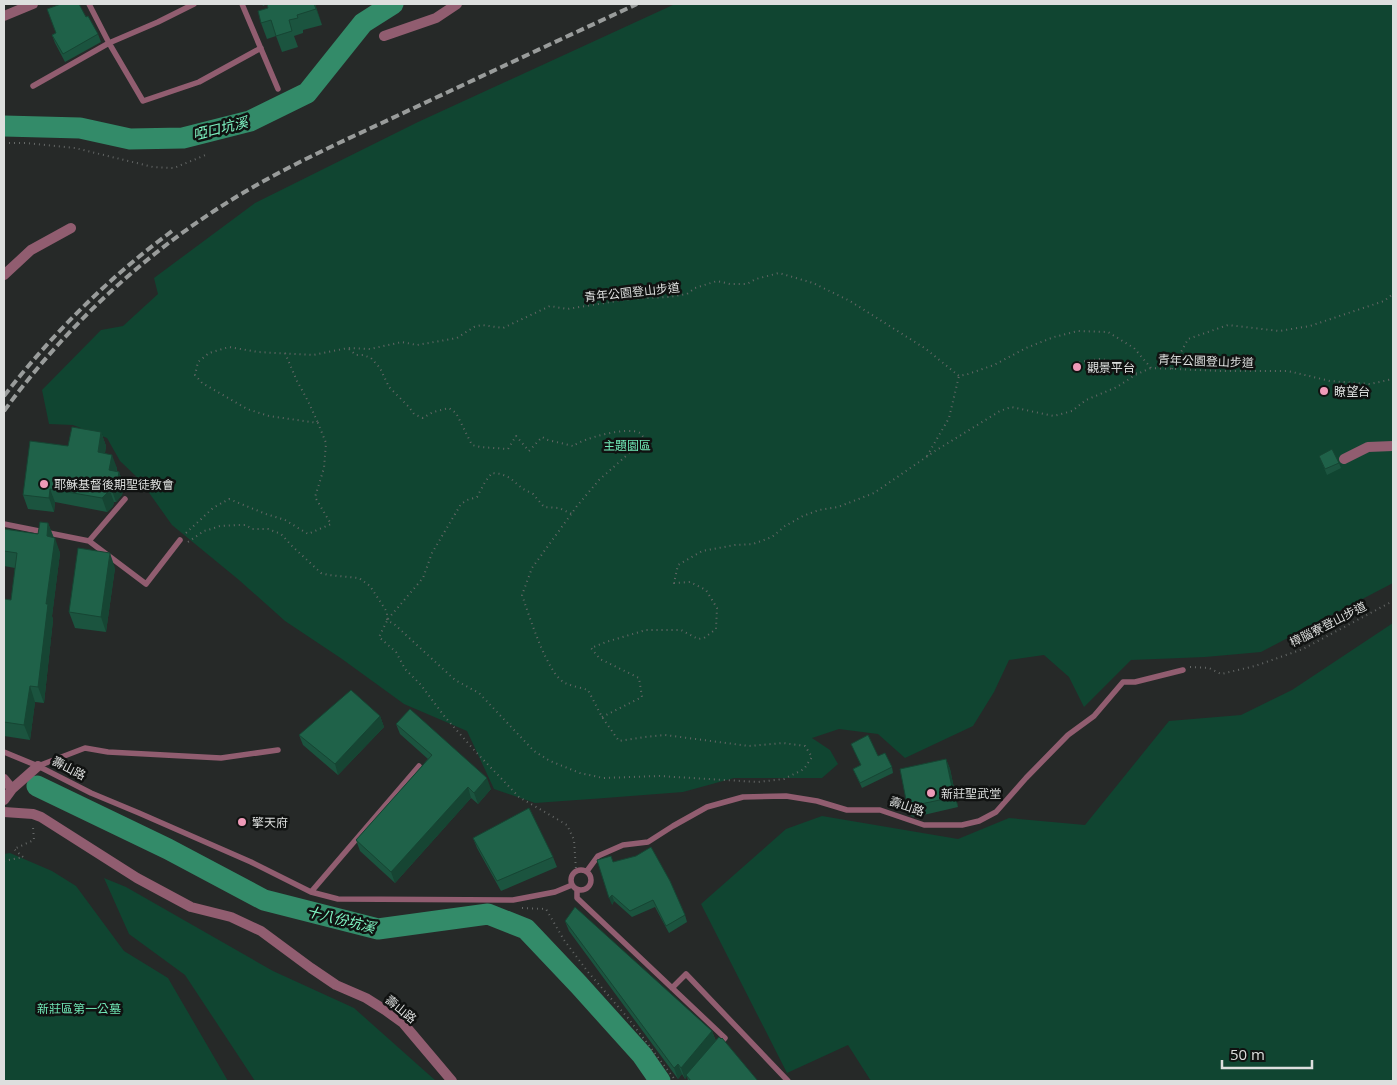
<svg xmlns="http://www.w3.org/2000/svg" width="1397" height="1085" font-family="'Open Sans','Noto Sans TC',sans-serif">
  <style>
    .green { fill: #104531 }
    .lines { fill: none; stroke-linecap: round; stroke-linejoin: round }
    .river { stroke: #338b69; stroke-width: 21 }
    .path { stroke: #646766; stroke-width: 2; stroke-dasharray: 1 4; stroke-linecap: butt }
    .service { stroke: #915d70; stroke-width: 5.5 }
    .minor { stroke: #915d70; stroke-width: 10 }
    .tertiary { stroke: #915d70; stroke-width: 10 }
    .rail { stroke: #999c9b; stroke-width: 4; stroke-dasharray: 8 4; stroke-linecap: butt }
    .wall { fill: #1b543f }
    .shaded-wall { fill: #164533 }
    .building { fill: #1f6249; stroke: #164533 }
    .poi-dot { fill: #ef9ab8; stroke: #101211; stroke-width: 2 }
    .labels { text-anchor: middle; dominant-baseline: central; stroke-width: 5; stroke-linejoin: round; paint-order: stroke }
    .street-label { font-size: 12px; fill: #dddfde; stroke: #101211 }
    .poi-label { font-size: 12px; fill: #dddfde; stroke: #101211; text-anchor: start }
    .park-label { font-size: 12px; fill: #71e8b7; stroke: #101211 }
    .water-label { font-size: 14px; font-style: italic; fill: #80f7c5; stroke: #101211 }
  </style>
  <rect width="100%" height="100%" fill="#262928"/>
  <!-- green -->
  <path class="green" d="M675 4H1393V583L1261 652 1205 657 1131 660 1084 707 1069 677 1044 655 1009 660 994 692 973 726 905 758 878 734 839 729 812 738 830 750 838 764 822 778H734L683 792 605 798 535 803 494 789 467 731 404 704 342 659 285 621 239 580 172 525 140 480 120 461 107 438 73 425 49 424 42 390 101 330 123 326 158 294 154 278 255 203 418 122Z
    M1393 623V1081H871L848 1045 787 1073 701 904 786 829 822 816 958 839 1009 818 1085 825 1169 721 1241 715 1292 690Z
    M10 853 52 871 76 886 124 951 168 978 228 1081H4V854Z
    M104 878 126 887 273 971 354 1008 436 1081H255L185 975 129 934Z"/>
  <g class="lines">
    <!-- river -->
    <path class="river" d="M4 126 80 128 130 139 183 138 250 121 307 93 363 23 393 4
      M37 786 168 849 264 900 378 929 488 914 526 929 579 985 642 1055 660 1081"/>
    <!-- path -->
    <path class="path" d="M4 143H26L75 148 153 167 174 168 208 154
      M349 349 356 355H363L371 358 380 368 389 387 409 407 414 414 423 418 433 412 449 408 456 413 472 445 480 447 508 449 516 436 529 451 542 437 548 440 573 446C584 438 628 426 640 433 642 435 643 437 645 439L599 480 577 506 532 568 522 595C529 615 547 674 565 683 572 686 581 688 588 690L602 717 619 741 645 737 665 735 749 746 783 743 805 746 812 757 804 769 784 779 758 782 659 776 603 778 580 773 550 761 534 751 479 693 455 680 393 623 387 621 379 637 396 652 405 669 421 685 445 717 475 751 519 797 567 825 574 840 576 870
      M285 353 297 381 308 401 318 423
      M1077 367 1080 362 1099 359H1103L1115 366 1138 374
      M1172 369 1188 339 1228 325 1279 331 1310 326 1384 301 1393 294
      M927 456 949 418 959 376
      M186 533 213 508 229 499 266 514 285 520 308 534 331 524 315 497 324 468 326 443 318 423 269 416 247 409 202 383 195 375 198 362 209 353 229 347 258 352 313 355 348 348 370 349 402 342 417 345 457 338 474 327 482 325 503 328 550 306 567 309 630 299 669 297 687 294 695 288 717 281 730 284H747L756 279 779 273 813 283 850 301 926 349 959 376 968 374 994 365 1026 348 1054 337 1078 331 1108 332 1134 348 1151 368 1221 371H1288L1330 381 1370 384 1393 379
      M188 542 204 531 211 529 220 526 237 525H246L252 529H268L281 534 292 546 321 573 328 575 359 578 370 586 387 612V621
      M388 619 423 578 432 553 461 504 467 500 477 497 485 482 492 473 501 474 510 478 523 489 533 494 544 507 559 508 572 514
      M1190 667 1209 668 1221 674 1255 666 1303 649 1393 601
      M602 717 642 697 639 678 600 659 591 648 606 642 646 630H681L698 639 704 638 716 629 717 608 706 590 690 582 674 583 678 565 702 551 735 545 753 544 772 537 785 526 803 516 819 510 838 507 874 493 935 451 1000 411 1011 407 1054 416 1072 411 1086 400 1117 387 1135 375 1151 368
      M23 857 14 849 34 840 33 827
      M4 861 23 857
      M522 908 546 909 564 940 588 972 628 1018 676 1081"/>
    <!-- service -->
    <path class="service" d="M89 4 109 43 143 101 199 82 261 48
      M242 4 278 89
      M33 86 109 43 158 22 194 4
      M4 524 89 541 146 584 180 540
      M89 541 125 499
      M4 752 38 766 91 793 139 813 251 862 311 892 338 899 513 900 555 892 572 885
      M38 766 85 748 108 752 221 758 278 750
      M571 880a10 10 0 1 1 20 0a10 10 0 1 1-20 0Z
      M587 871 598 856 623 845 648 842 673 826 707 807 743 797 786 796 817 801 847 810H880L924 825H962L979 821 996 812 1026 778 1068 735 1094 716 1123 682H1135L1183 670
      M577 889V898L725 1038 720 1044
      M311 892 419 766
      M672 988 686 974 788 1081"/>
    <!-- minor -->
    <path class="minor" d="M384 36 436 18 457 4
      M4 275 31 250 71 228
      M1344 459 1368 447 1393 446
      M4 779 12 789
      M4 800 12 789 38 766"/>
    <!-- tertiary -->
    <path class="tertiary" d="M4 16 33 4
      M4 812 33 814 41 817 137 878 191 907 231 917 261 931 311 968 336 985 366 998 385 1010 403 1023 452 1081"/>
    <!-- rail -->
    <path class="rail" d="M4 396C53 333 110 276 175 229
      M4 411C61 333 133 264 214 211 273 172 337 144 401 114 480 77 559 40 637 4"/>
  </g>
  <!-- wall -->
  <path class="wall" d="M262 4H315L322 25 303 30V33L294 36 298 47 282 52 276 36 267 39 261 23 268 8 267 4 263 6Z
    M86 17 98 34 101 42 65 62 55 43 52 35Z
    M101 432 106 446 105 453 117 468V471L119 472 124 486 122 495 116 502H114L113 506 107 512 55 502 54 512 28 509 23 495 68 446Z
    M1319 456 1339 463 1341 468 1327 475Z
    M48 523 60 553 52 616 53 620 44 703 35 702 30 740 4 736V599L11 600 15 568 4 566V529L38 534Z
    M115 568 106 632 75 628 69 612Z
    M380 716 384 727 338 775 303 745 299 735Z
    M396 724 491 789 478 804 471 798 395 883 360 851 356 840 428 759 400 734Z
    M851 744 878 756 892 767 893 773 862 788 853 769 861 765Z
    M946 759 950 769 958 807 915 817 911 816 907 805Z
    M473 838 553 857 557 867 501 891 477 848Z
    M611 856 613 862 685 915 687 922 669 933 655 907 632 917 614 901 612 905Z
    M565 921 712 1031 716 1041 758 1081H688L687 1076 685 1079 682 1074 678 1079 569 931Z"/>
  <!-- shaded-wall -->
  <path class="shaded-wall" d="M314 4H315L322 25 316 9Z
    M101 432 106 446 103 466 98 452Z
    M112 455 117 468 114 484 109 470Z
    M119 472 124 486 122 495 116 502 111 488Z
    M109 488 114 502 113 506 107 512 102 498Z
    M50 489 55 502 54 512 49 498Z
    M48 523 54 539 47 536Z
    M55 538 60 553 52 616 53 620 44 703 38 687 46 604Z
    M110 553 115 568 106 632 101 617Z
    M30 686 35 702 30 740 24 725Z
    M380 716 384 727 338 775 335 764Z
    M946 759 950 769 958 807 954 797Z
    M487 778 491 789 478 804 474 793Z
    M468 787 471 798 395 883 391 872Z
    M612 895 614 901 612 905 609 898Z
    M712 1031 716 1042 685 1079 681 1068Z
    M678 1064 682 1074 678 1079 674 1068Z"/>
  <!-- building -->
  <path class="building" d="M61 4H79L86 17 88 16 98 34 63 54 52 35 56 33 47 9Z
    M267 4H314L316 9 297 15 298 18 289 20 292 31 276 36 271 20 261 23 258 11 268 8Z
    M72 427 101 432 98 452 112 455 109 470 119 472 117 482 111 488H109L108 492 102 498 50 489 49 498 23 495 30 441 68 446Z
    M1332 449 1339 463 1325 469 1319 456Z
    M40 522 48 523 47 536 55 538 46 604H48L38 687 30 686 24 725 4 722V599L11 600 17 553 4 551V529L38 534Z
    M78 548 110 553 101 617 69 612Z
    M351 690 380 716 335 764 299 735Z
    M410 709 487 778 474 793 468 787 391 872 356 840 432 755 396 724Z
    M868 735 878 756 885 753 892 767 860 783 853 769 861 765 851 744Z
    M946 759 954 797 911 806 907 805 900 769Z
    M529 808 553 857 497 881 473 838Z
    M651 847 670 881 685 915 666 926 653 900 630 911 612 895 609 898 597 860 611 856 613 862 636 856Z
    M575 907 712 1031 681 1068 678 1064 674 1068 565 921Z
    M719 1037 721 1039 722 1038 758 1081H691L686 1075Z"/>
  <!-- markers -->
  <g class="poi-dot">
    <circle cx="1077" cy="367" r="5"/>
    <circle cx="1324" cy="391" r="5"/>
    <circle cx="44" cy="484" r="5"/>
    <circle cx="931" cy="793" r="5"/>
    <circle cx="242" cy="822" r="5"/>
  </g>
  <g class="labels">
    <!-- street labels -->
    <g class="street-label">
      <text transform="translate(632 292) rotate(-6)">青年公園登山步道</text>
      <text transform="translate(1206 361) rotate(2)">青年公園登山步道</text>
      <text transform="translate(1328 624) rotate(-27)">樟腦寮登山步道</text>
      <text transform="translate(69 768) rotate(27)">壽山路</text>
      <text transform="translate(907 806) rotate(19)">壽山路</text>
      <text transform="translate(401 1009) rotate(39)">壽山路</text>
    </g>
    <!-- poi labels -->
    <g class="poi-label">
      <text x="1087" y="367">觀景平台</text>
      <text x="1334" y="391">瞭望台</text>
      <text x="54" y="484">耶穌基督後期聖徒教會</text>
      <text x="941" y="793">新莊聖武堂</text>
      <text x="252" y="822">擎天府</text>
    </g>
    <!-- park labels -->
    <g class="park-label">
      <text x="627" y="445">主題園區</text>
      <text x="79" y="1008">新莊區第一公墓</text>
    </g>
    <!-- water labels -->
    <g class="water-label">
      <text transform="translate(220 128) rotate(-14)">啞口坑溪</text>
      <text transform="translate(341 919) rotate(14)">十八份坑溪</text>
    </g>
  </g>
  <!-- border -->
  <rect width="1397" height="1085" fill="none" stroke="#dddfde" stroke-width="10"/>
  <!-- scale -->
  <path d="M1222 1060v8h90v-8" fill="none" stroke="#dddfde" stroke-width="2.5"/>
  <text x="1230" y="1060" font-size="15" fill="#dddfde" stroke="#101211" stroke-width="4" paint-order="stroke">50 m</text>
</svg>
